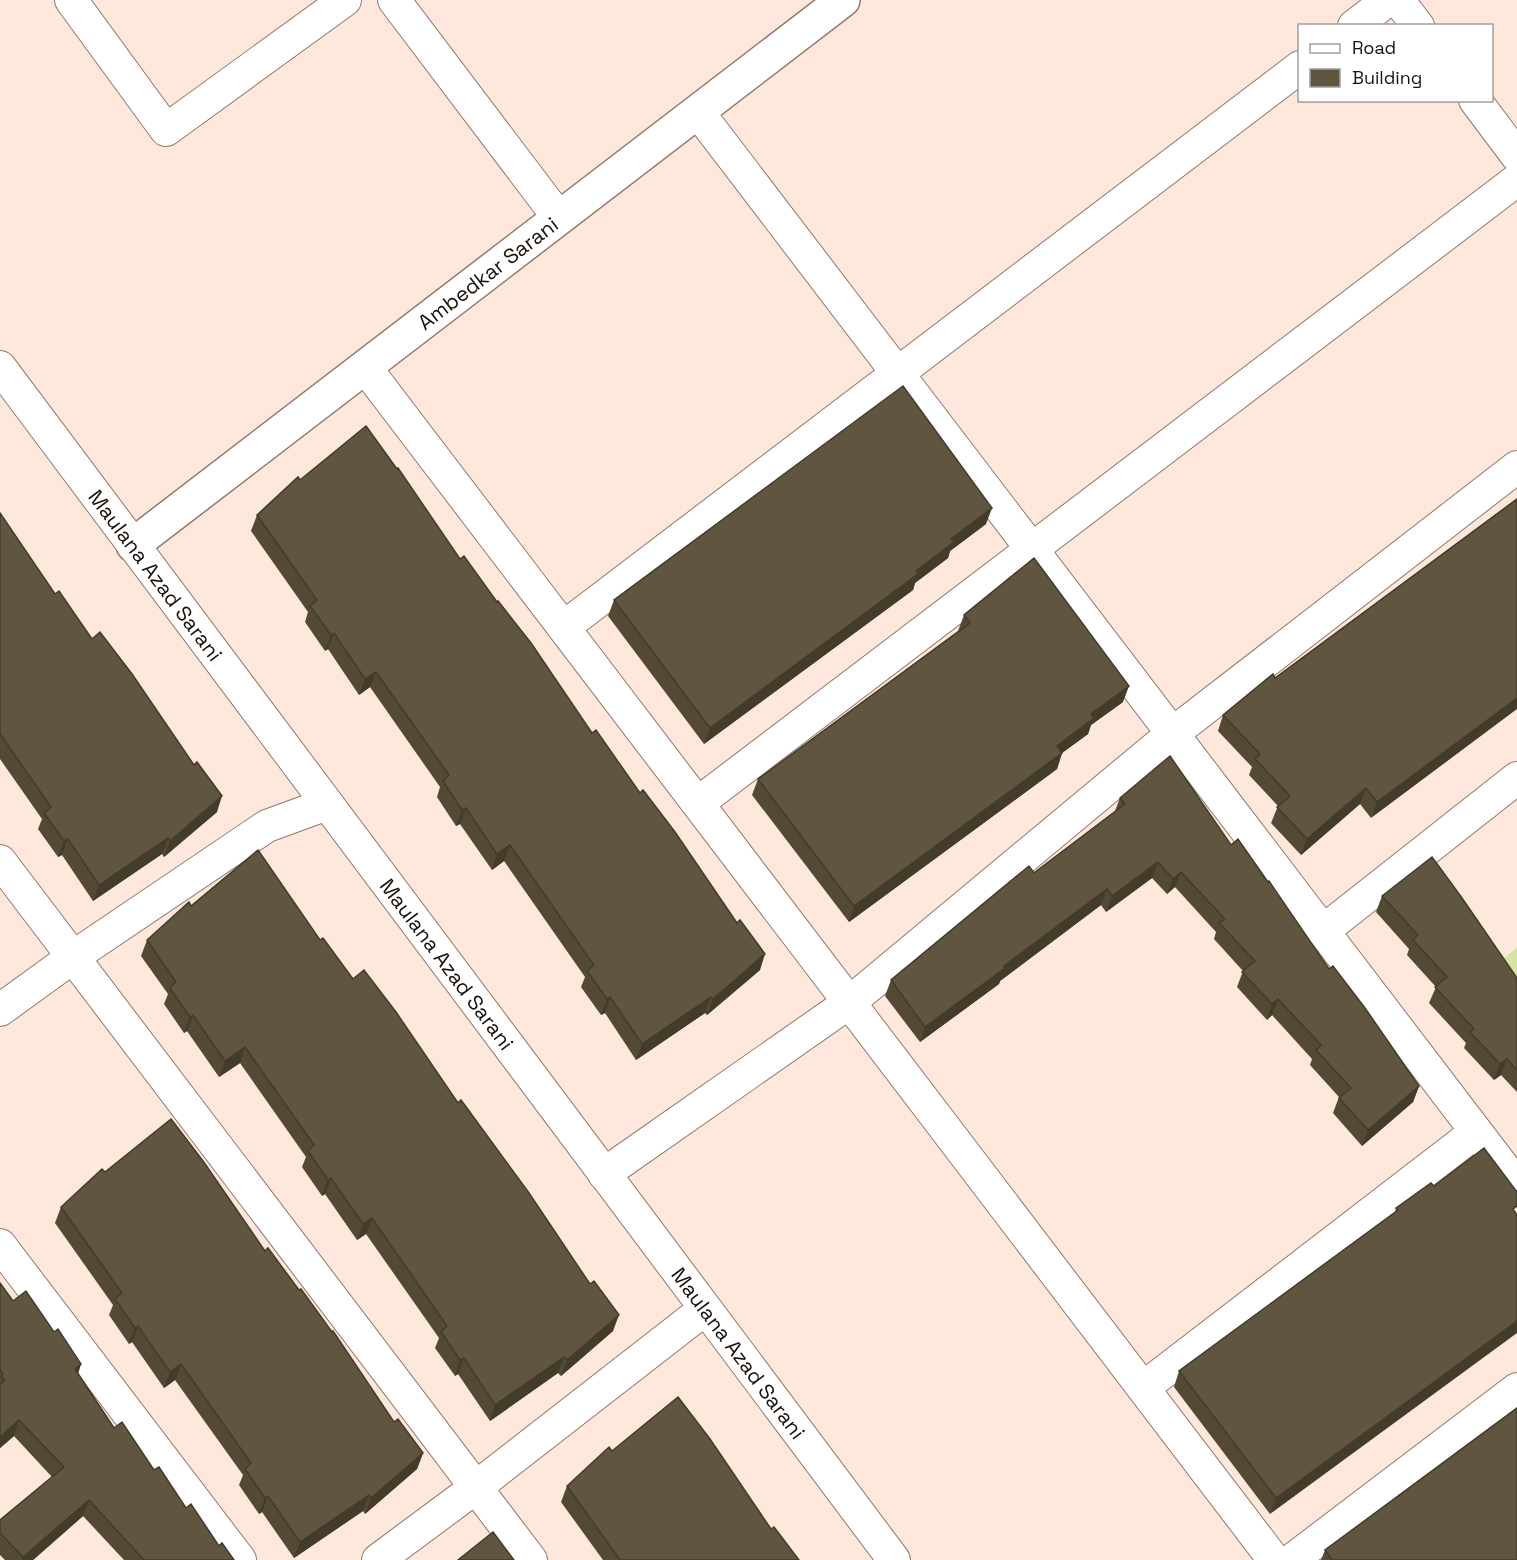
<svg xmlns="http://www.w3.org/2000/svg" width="1517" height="1560" font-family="'Space Grotesk',sans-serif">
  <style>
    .green { fill: #d6e4a2 }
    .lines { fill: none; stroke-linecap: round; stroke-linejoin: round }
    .minor-casing { stroke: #91796a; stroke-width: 34 }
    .tertiary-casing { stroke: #91796a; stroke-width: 36 }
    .minor { stroke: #fff; stroke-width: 32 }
    .tertiary { stroke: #fff; stroke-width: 33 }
    .wall { fill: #534935 }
    .shaded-wall { fill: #433c2b }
    .building { fill: #60553e; stroke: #433c2b; stroke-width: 1.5 }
    .labels { text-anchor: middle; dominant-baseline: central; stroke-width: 6; stroke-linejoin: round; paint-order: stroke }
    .street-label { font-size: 21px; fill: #1a110b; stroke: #fff }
  </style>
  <rect width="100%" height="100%" fill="#fee8db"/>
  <!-- green -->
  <path class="green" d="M1517 948V997L1492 967Z"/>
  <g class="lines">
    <defs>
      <g id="minor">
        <path d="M71 0 166 130 345 0"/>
        <path d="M394 0 559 218"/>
        <path d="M1398 0 1418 26"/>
        <path d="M1354 26 1388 0"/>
        <path d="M1475 100 1517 156"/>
        <path d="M698 112 1517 1185"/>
        <path id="s1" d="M0 367 894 1560"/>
        <path d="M365 367 1274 1560"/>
        <path d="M564 627 1300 67"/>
        <path d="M698 803 1517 180"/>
        <path d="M0 861 531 1560"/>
        <path d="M1323 931 1517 778"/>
        <path d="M0 1010 73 957 267 826 327 804"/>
        <path d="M604 1174 850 1002 1172 734 1517 467"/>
        <path d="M0 1245 240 1560"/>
        <path d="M1143 1388 1476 1132"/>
        <path d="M378 1560 475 1488 705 1309"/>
        <path d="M1292 1560 1517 1389"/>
      </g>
      <g id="tertiary">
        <path id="s2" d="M133 545 843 0"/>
      </g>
    </defs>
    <!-- minor casing -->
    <use href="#minor" class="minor-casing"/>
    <!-- tertiary casing -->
    <use href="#tertiary" class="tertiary-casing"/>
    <!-- minor -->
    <use href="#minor" class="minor"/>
    <!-- tertiary -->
    <use href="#tertiary" class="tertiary"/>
  </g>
  <!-- wall -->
  <path class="wall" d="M300 480 460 559 497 602 592 733 760 970 707 1015 705 1013 636 1060 605 1013 601 1015 581 987 585 977 504 861 492 870 460 824 456 826 437 797 440 787 370 687 359 695 328 649 325 651 305 622 308 612 251 531 257 515Z
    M1517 499 1371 818 1360 804 1301 855 1271 823 1278 806 1249 775 1252 767 1218 731 1223 715 1275 678Z
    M0 513 55 594 217 812 164 857 162 854 93 901 62 855 58 857 38 829 42 819 0 759Z
    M986 524 950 551 948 558 915 583 913 590 704 744 608 616 614 600Z
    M964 615 1123 702 1091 725 1088 734 1062 753 1057 769 849 922 752 795 758 779 958 631Z
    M1120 798 1231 845 1329 969 1419 1086 1413 1102 1362 1146 1333 1113 1339 1097 1310 1065 1312 1059 1272 1015 1267 1020 1237 987 1243 971 1214 939 1216 932 1175 887 1167 894 1152 878 1106 912 1101 905 1000 981 999 984 920 1042 885 996 891 980 1115 811Z
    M1382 896 1517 978V1092L1501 1075 1494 1080 1464 1048 1466 1043 1429 1003 1436 987 1407 955 1409 949 1376 912Z
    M191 906 320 940 613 1331 561 1376 558 1373 490 1421 458 1374 455 1376 435 1348 439 1338 366 1234 357 1240 325 1194 322 1196 302 1167 306 1157 240 1063 219 1077 187 1031 184 1033 164 1004 168 994 141 956 147 940Z
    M105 1172 265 1251 394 1422 423 1453 417 1469 365 1514 363 1511 294 1558 262 1512 259 1514 239 1485 243 1475 175 1380 164 1388 132 1342 129 1344 109 1315 113 1305 55 1223 61 1207Z
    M1434 1186 1270 1514 1174 1387 1179 1371 1395 1213 1396 1208Z
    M0 1283 13 1301 54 1332 81 1364 78 1373 114 1428 154 1470 219 1546 234 1560H124L83 1516 33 1560H5L0 1555V1520L52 1477 14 1436 0 1448Z
    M612 1451 771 1529 799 1560H603L561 1502 567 1486Z
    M1325 1550 1517 1560H1321Z"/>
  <!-- shaded-wall -->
  <path class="shaded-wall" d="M992 508 986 524 950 551 948 558 915 583 913 590 704 744 710 728 916 571 951 539Z
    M334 633 328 649 325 651 331 635Z
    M376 672 370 687 359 695 365 679Z
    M1129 686 1123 702 1091 725 1088 734 1051 761 1057 746 1091 714Z
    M1517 698V709L1371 818 1377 802Z
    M1062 753 1057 769 849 922 854 906Z
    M1366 788 1360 804 1301 855 1307 839Z
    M222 796 217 812 164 857 170 841Z
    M466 808 460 824 456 826 462 810Z
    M168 838 162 854 93 901 99 885Z
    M68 839 62 855 58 857 64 841Z
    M510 845 504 861 492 870 497 854Z
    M1158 862 1152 878 1106 912 1112 896Z
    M1181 872 1175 887 1167 894 1173 879Z
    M1107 889 1101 905 1000 981 999 984 920 1042 925 1027Z
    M765 954 760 970 707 1015 713 999Z
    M610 997 605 1013 601 1015 607 999Z
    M711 997 705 1013 636 1060 642 1044Z
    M1278 999 1272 1015 1267 1020 1272 1004Z
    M193 1015 187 1031 184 1033 190 1017Z
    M245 1047 240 1063 219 1077 225 1061Z
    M1507 1059 1501 1075 1494 1080 1500 1064Z
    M1419 1086 1413 1102 1362 1146 1368 1130Z
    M331 1178 325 1194 322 1196 328 1180Z
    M372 1218 366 1234 357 1240 363 1224Z
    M619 1315 613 1331 561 1376 567 1360Z
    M1517 1321V1333L1270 1514 1276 1498Z
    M138 1326 132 1342 129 1344 135 1328Z
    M564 1357 558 1373 490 1421 495 1405Z
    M464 1358 458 1374 455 1376 460 1360Z
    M81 1364 76 1380 75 1369Z
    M181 1364 175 1380 164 1388 170 1372Z
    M19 1420 14 1436 0 1448V1437Z
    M423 1453 417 1469 365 1514 371 1498Z
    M369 1495 363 1511 294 1558 300 1542Z
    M268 1496 262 1512 259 1514 265 1498Z
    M89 1500 83 1516 33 1560H22L23 1557Z"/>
  <!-- building -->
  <path class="building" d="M903 386 992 508 951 539 954 542 916 571 918 574 710 728 614 600Z
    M366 426 397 469 398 468 460 559 464 556 497 602 498 601 531 643 592 733 596 730 640 793 643 790 675 832 737 923 740 920 765 954 713 999 711 997 642 1044 610 997 607 999 587 971 594 965 510 845 497 854 466 808 462 810 443 781 449 775 376 672 365 679 334 633 331 635 310 606 317 600 257 515 298 477 300 480Z
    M1517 499V698L1377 802 1366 788 1307 839 1277 807 1290 796 1255 759 1260 754 1223 715 1273 674 1275 678Z
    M0 513 55 594 59 591 92 639 100 632 132 674 194 765 197 762 222 796 170 841 168 838 99 885 68 839 64 841 44 813 51 807 0 734Z
    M1034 558 1129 686 1091 714 1094 718 1057 746 1062 753 854 906 758 779 970 623 964 615Z
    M1170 756 1231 845 1238 839 1268 882 1269 881 1329 969 1333 966 1365 1008 1419 1086 1368 1130 1339 1098 1351 1088 1316 1050 1321 1045 1278 999 1272 1004 1242 972 1255 961 1219 923 1225 919 1181 872 1173 879 1158 862 1112 896 1107 889 1004 966 1005 968 925 1027 891 980 1029 866 1034 873 1125 804 1120 798Z
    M258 850 320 940 323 938 353 979 364 970 396 1012 458 1103 461 1100 529 1193 590 1284 594 1281 619 1315 567 1360 564 1357 495 1405 464 1358 460 1360 441 1332 447 1326 372 1218 363 1224 331 1178 328 1180 308 1151 314 1145 245 1047 225 1061 193 1015 190 1017 170 988 176 982 147 940 189 902 191 906Z
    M1432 857 1462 898 1517 978V1070L1507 1059 1500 1064 1470 1032 1474 1029 1435 987 1447 977 1413 940 1418 935 1382 896Z
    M171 1119 203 1161 265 1251 268 1248 299 1290 301 1289 332 1332 333 1331 394 1422 398 1419 423 1453 371 1498 369 1495 300 1542 268 1496 265 1498 245 1469 251 1463 181 1364 170 1372 138 1326 135 1328 115 1299 122 1293 61 1207 102 1169 105 1172Z
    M1484 1148 1517 1192V1206L1513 1209 1517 1215V1321L1276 1498 1179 1371 1398 1210 1396 1208 1431 1183 1434 1186Z
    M0 1283 13 1301 26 1291 54 1332 58 1329 81 1364 75 1369 114 1428 122 1422 154 1470 159 1467 186 1508 191 1504 219 1546 222 1543 234 1560H144L89 1500 23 1557 0 1533V1520L64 1467 19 1420 0 1437V1384L5 1380 1 1376 3 1374 0 1370Z
    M678 1397 710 1439 771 1529 774 1527 799 1560H620L567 1486 609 1447 612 1451Z
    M1517 1408V1560H1332L1325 1550Z
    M493 1532 514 1560H458Z"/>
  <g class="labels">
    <!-- street labels -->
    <g class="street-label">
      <text stroke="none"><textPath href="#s2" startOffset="447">Ambedkar Sarani</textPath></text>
      <text stroke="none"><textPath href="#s1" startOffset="260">Maulana Azad Sarani</textPath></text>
      <text stroke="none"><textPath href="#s1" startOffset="746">Maulana Azad Sarani</textPath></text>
      <text stroke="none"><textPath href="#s1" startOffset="1232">Maulana Azad Sarani</textPath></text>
    </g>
  </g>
  <!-- legend -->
  <rect x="1298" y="24" width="195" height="78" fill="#ffffff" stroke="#a3a09d" stroke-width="1.5"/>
  <rect x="1310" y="44" width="30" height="9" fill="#ffffff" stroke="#a3a09d" stroke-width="1.5"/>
  <text x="1352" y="54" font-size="18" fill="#1a110b">Road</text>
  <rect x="1310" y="69" width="30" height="18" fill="#60553e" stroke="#a3a09d" stroke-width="1.5"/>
  <text x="1352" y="84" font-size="18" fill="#1a110b">Building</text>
</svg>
